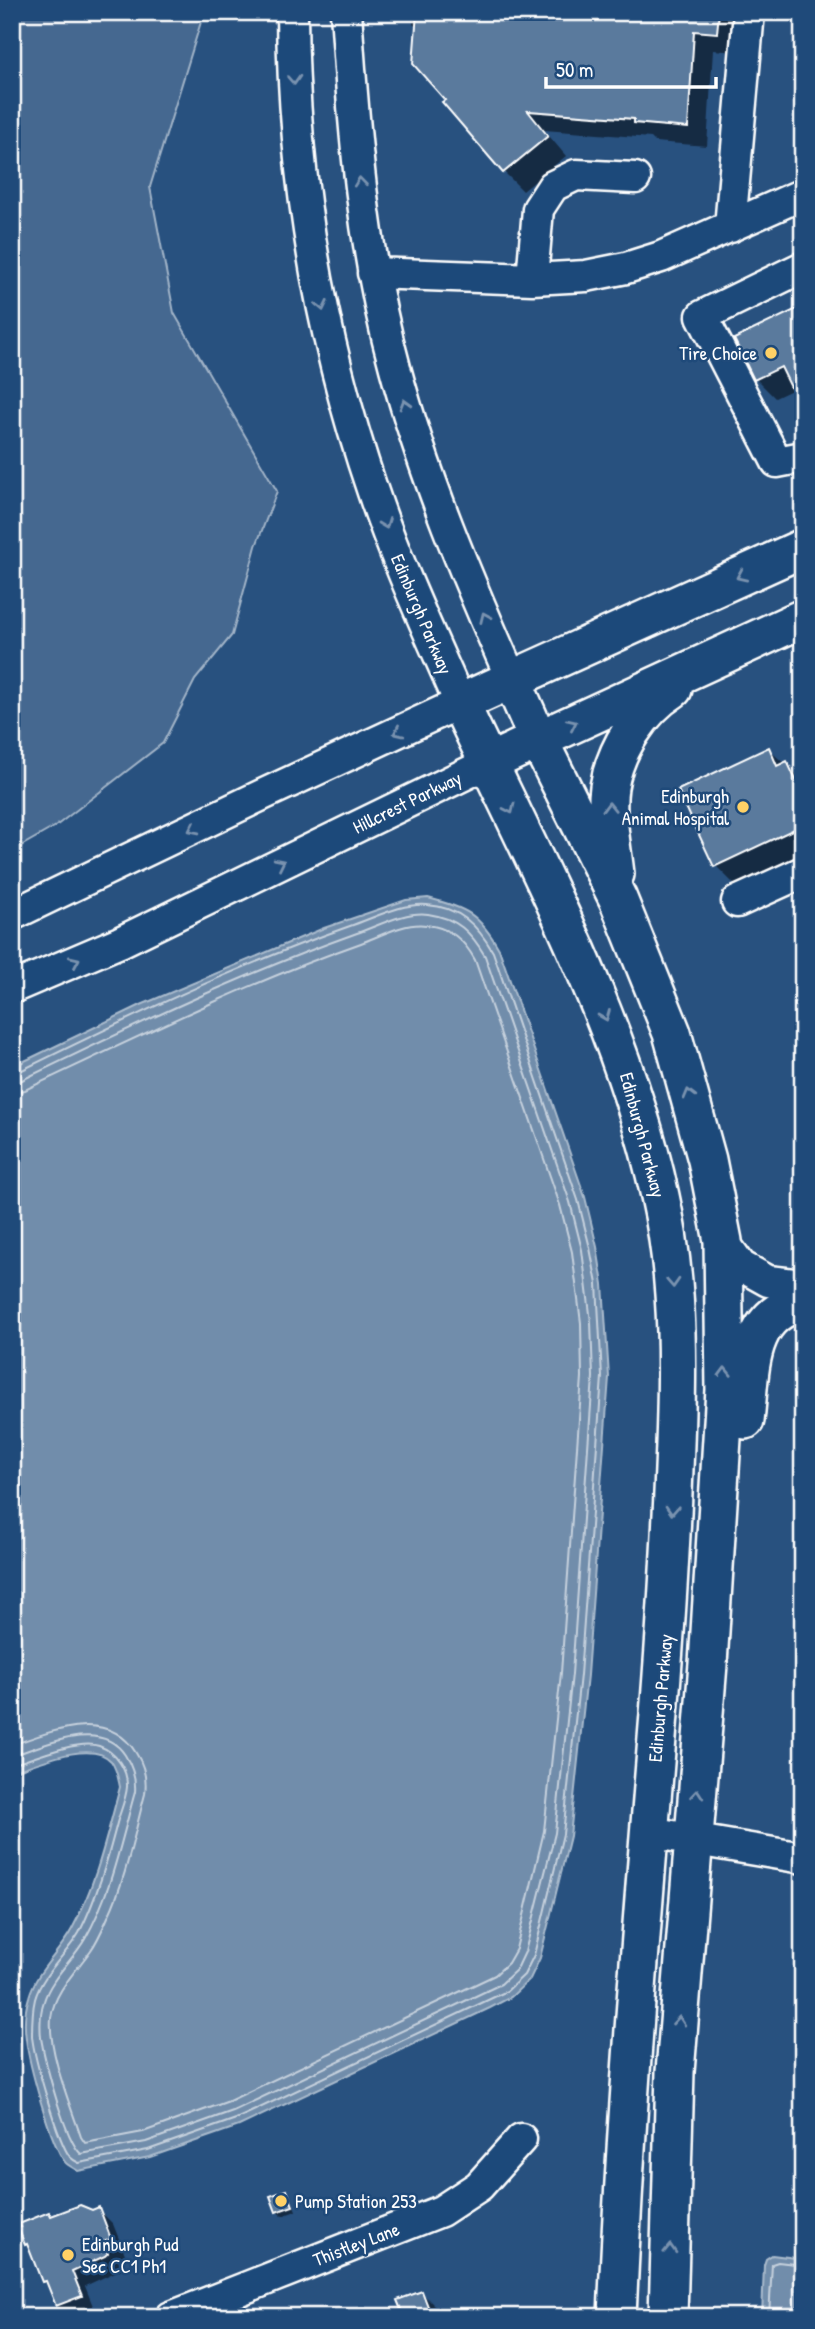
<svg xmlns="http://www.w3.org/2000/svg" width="815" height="2329" font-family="'Patrick Hand',sans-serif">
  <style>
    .green { fill: #446890; stroke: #a2b4c8; stroke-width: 2 }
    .water { fill: #718dab; stroke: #aabbcd; stroke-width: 2 }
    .shadow { fill: #0007 }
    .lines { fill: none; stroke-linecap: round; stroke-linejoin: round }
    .shore { stroke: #c6d1dd; stroke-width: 2 }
    .building { fill: #5a7a9d; stroke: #fff; stroke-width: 2 }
    .minor-casing { stroke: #fff; stroke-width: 35 }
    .major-casing { stroke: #fff; stroke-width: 42 }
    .minor { stroke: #1f4a7a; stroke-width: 30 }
    .major { stroke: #1f4a7a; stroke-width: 37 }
    .oneway { stroke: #7992af }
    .poi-dot { fill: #ffd166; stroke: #1f4a7a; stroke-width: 2.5 }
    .labels { text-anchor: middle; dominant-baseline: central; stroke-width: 5; stroke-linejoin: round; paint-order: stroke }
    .poi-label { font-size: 19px; fill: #fff; stroke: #1f4a7a; text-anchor: end }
    .street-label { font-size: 19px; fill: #fff; stroke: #1f4a7a }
  </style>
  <rect width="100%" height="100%" fill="#28517f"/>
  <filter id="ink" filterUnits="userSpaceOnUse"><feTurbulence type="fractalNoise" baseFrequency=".0143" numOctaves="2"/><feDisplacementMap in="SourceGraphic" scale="14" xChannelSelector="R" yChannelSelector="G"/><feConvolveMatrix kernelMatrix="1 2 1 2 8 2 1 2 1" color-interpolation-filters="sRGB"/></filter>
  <g filter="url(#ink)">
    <!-- green -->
    <path class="green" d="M12 12H204L150 187 174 313 277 491 256 546 232 635 195 680 163 743 56 826 12 851Z"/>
    <!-- water -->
    <path class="water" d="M428 898C467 908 479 914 499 949L585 1197 597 1247 603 1284 609 1377 587 1675 570 1836 540 1958 530 1979 511 1997 490 2008 239 2126 150 2157 78 2171C74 2168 68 2166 65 2162 50 2143 29 2064 26 2039 24 2026 25 2010 29 1997 36 1971 60 1952 72 1929 96 1885 107 1835 120 1787 118 1778 117 1769 111 1761 92 1739 36 1764 12 1772V1067L141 1005 324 928 406 900Z
      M772 2255 803 2259V2317H762L764 2265 766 2259Z"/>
    <!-- shadow -->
    <path class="shadow" d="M414 12H739L736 52 713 50 707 146 655 142 651 138 544 130 566 156 523 191 504 172 447 100 417 28 413 24Z
      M803 308 794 389 775 398 756 379Z
      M768 749 803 780V853L735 885 716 866Z
      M12 1934 16 1946 12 1950Z
      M286 2192 291 2196 296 2211 282 2216 277 2211Z
      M98 2209 113 2224 125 2254 117 2257 122 2269 85 2286 95 2311 81 2317H69L57 2305 51 2288 44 2281 31 2248 26 2244 52 2217Z
      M422 2293 437 2308 440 2317H399L405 2315Z"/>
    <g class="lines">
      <!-- shore -->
      <path class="shore" d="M12 1073 18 1072C126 1019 236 966 350 926 374 918 401 903 427 905 460 907 478 926 493 952L578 1200 590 1248 597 1284 602 1377 580 1675 563 1834 534 1955 524 1975 507 1991 236 2119 148 2150 79 2163C75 2161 73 2160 70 2157 58 2142 34 2058 32 2036 32 2024 32 2011 35 1999 42 1974 66 1955 79 1933 97 1898 107 1861 117 1823 120 1812 126 1799 127 1787 128 1770 116 1752 99 1746 79 1739 33 1758 12 1765
        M12 1081 22 1080C131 1027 242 974 357 933 378 926 405 911 428 914 457 918 471 932 485 956L570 1202 582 1250 591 1322 593 1377 572 1674 555 1833 525 1952 517 1969 501 1984 233 2111 146 2142 81 2154C65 2140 45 2062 41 2038 40 2027 40 2012 44 2001 51 1978 73 1960 85 1939 111 1894 121 1841 135 1792 136 1779 132 1766 125 1755 102 1718 44 1745 12 1756
        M12 1092 25 1090C135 1038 245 984 361 943 380 936 405 922 426 925 450 927 464 940 475 960L560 1205 572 1252 581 1323 582 1377 561 1673 544 1831 516 1949 508 1963 495 1975 229 2101 143 2132 85 2143 81 2137C70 2104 48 2051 51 2018 54 1992 76 1971 91 1950 98 1940 103 1928 108 1917 126 1879 134 1835 145 1794 147 1780 144 1765 136 1753 108 1707 52 1731 12 1745
        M769 2317 772 2264 778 2262 803 2265"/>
    </g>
    <!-- building -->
    <path class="building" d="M417 12H719L717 33 694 31 688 128 634 123V119L528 111 548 136 503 173 442 102 445 100 413 64Z
      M803 306V412L781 367 754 380 734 339Z
      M769 747 777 766 787 761 803 795V798L797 800 803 813V825L714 867 678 790Z
      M287 2190 293 2206 276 2212 270 2196Z
      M80 2205 92 2210 99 2207 111 2239 103 2242 108 2253 105 2256 72 2271 82 2296 56 2306 46 2281 42 2282 27 2244 25 2245 18 2228 21 2227 19 2224 49 2212 51 2216Z
      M422 2291 432 2317H404L397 2300Z"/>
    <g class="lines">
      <defs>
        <path id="minor" d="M346 12C354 132 363 252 395 368 424 476 467 578 512 680
          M730 227 749 12
          M803 267 702 316 777 462 803 457
          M373 273 532 279 586 276 626 268 661 257 803 194
          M532 279 538 209 553 186 576 175 635 178
          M737 902 803 872
          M12 915 262 795 460 703C430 634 397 564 373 492 320 337 293 176 292 12
          M12 988 120 942 488 763
          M723 1241 741 1266 768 1281 803 1285
          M649 1832 803 1858
          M171 2317 441 2211 479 2186 521 2139"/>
        <path id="major" d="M512 680 538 739 618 899 672 1033 707 1160 723 1241 725 1390 708 1664 675 2072 668 2317
          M488 763 803 618
          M615 874C612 846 605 815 609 787 615 749 641 709 673 689
          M745 1420C751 1373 745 1314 803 1302
          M617 2317C626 2111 643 1907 660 1702 666 1624 671 1547 674 1469 678 1378 680 1285 660 1196 622 1021 535 864 460 703L803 548"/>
      </defs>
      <!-- minor casing -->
      <use href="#minor" class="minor-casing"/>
      <!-- major casing -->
      <use href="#major" class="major-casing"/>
      <!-- minor -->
      <use href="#minor" class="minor"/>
      <!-- major -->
      <use href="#major" class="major"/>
    </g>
    <!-- one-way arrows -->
    <defs><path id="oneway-chevron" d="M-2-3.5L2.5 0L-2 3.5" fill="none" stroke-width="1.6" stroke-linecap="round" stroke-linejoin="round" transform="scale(1.75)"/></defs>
    <g class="oneway">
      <use href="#oneway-chevron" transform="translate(294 80) rotate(87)"/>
      <use href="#oneway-chevron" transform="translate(360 182) rotate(-96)"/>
      <use href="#oneway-chevron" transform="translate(322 306) rotate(78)"/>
      <use href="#oneway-chevron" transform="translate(405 404) rotate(-106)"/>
      <use href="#oneway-chevron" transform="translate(385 524) rotate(69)"/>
      <use href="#oneway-chevron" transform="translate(741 576) rotate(156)"/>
      <use href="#oneway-chevron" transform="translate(485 617) rotate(-114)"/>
      <use href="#oneway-chevron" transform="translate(572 724) rotate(-25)"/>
      <use href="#oneway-chevron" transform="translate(398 732) rotate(155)"/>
      <use href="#oneway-chevron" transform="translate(609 807) rotate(-91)"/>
      <use href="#oneway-chevron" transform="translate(510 809) rotate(65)"/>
      <use href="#oneway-chevron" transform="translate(193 829) rotate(154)"/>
      <use href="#oneway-chevron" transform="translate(280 863) rotate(-26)"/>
      <use href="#oneway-chevron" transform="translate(75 961) rotate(-24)"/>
      <use href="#oneway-chevron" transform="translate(605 1016) rotate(68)"/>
      <use href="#oneway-chevron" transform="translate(689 1094) rotate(-105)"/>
      <use href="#oneway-chevron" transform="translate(673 1283) rotate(87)"/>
      <use href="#oneway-chevron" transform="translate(725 1372) rotate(-91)"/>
      <use href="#oneway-chevron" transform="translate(672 1510) rotate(93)"/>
      <use href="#oneway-chevron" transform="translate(697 1794) rotate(-85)"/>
      <use href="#oneway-chevron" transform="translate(679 2021) rotate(-85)"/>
      <use href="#oneway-chevron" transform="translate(670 2249) rotate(-88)"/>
    </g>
  </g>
  <!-- markers -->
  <g class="poi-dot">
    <circle cx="771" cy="353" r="7"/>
    <circle cx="743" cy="807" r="7"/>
    <circle cx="281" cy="2201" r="7"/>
    <circle cx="68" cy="2255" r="7"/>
  </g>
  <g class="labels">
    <!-- poi labels -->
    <g class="poi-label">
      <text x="757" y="353">Tire Choice</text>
      <text x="729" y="796">Edinburgh<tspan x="729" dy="22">Animal Hospital</tspan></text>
      <text x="295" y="2201" text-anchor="start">Pump Station 253</text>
      <text x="82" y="2244" text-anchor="start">Edinburgh Pud<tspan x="82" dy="22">Sec CC1 Ph1</tspan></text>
    </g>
    <!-- street labels -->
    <g class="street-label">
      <text transform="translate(422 614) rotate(67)">Edinburgh Parkway</text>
      <text transform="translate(407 802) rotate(-26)">Hillcrest Parkway</text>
      <text transform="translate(643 1135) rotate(75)">Edinburgh Parkway</text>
      <text transform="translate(660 1698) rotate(-85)">Edinburgh Parkway</text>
      <text transform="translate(356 2244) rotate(-21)">Thistley Lane</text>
    </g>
  </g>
  <!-- margin -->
  <rect width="815" height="2329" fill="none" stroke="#1f4a7a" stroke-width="42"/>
  <rect x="21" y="21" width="773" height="2287" fill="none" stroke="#fff" stroke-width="2.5" filter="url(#ink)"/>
  <!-- scale -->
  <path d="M546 77v10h170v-10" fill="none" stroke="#ffffff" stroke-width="3.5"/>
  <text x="556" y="77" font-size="21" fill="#ffffff" stroke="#1f4a7a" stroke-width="5" paint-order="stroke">50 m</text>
</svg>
